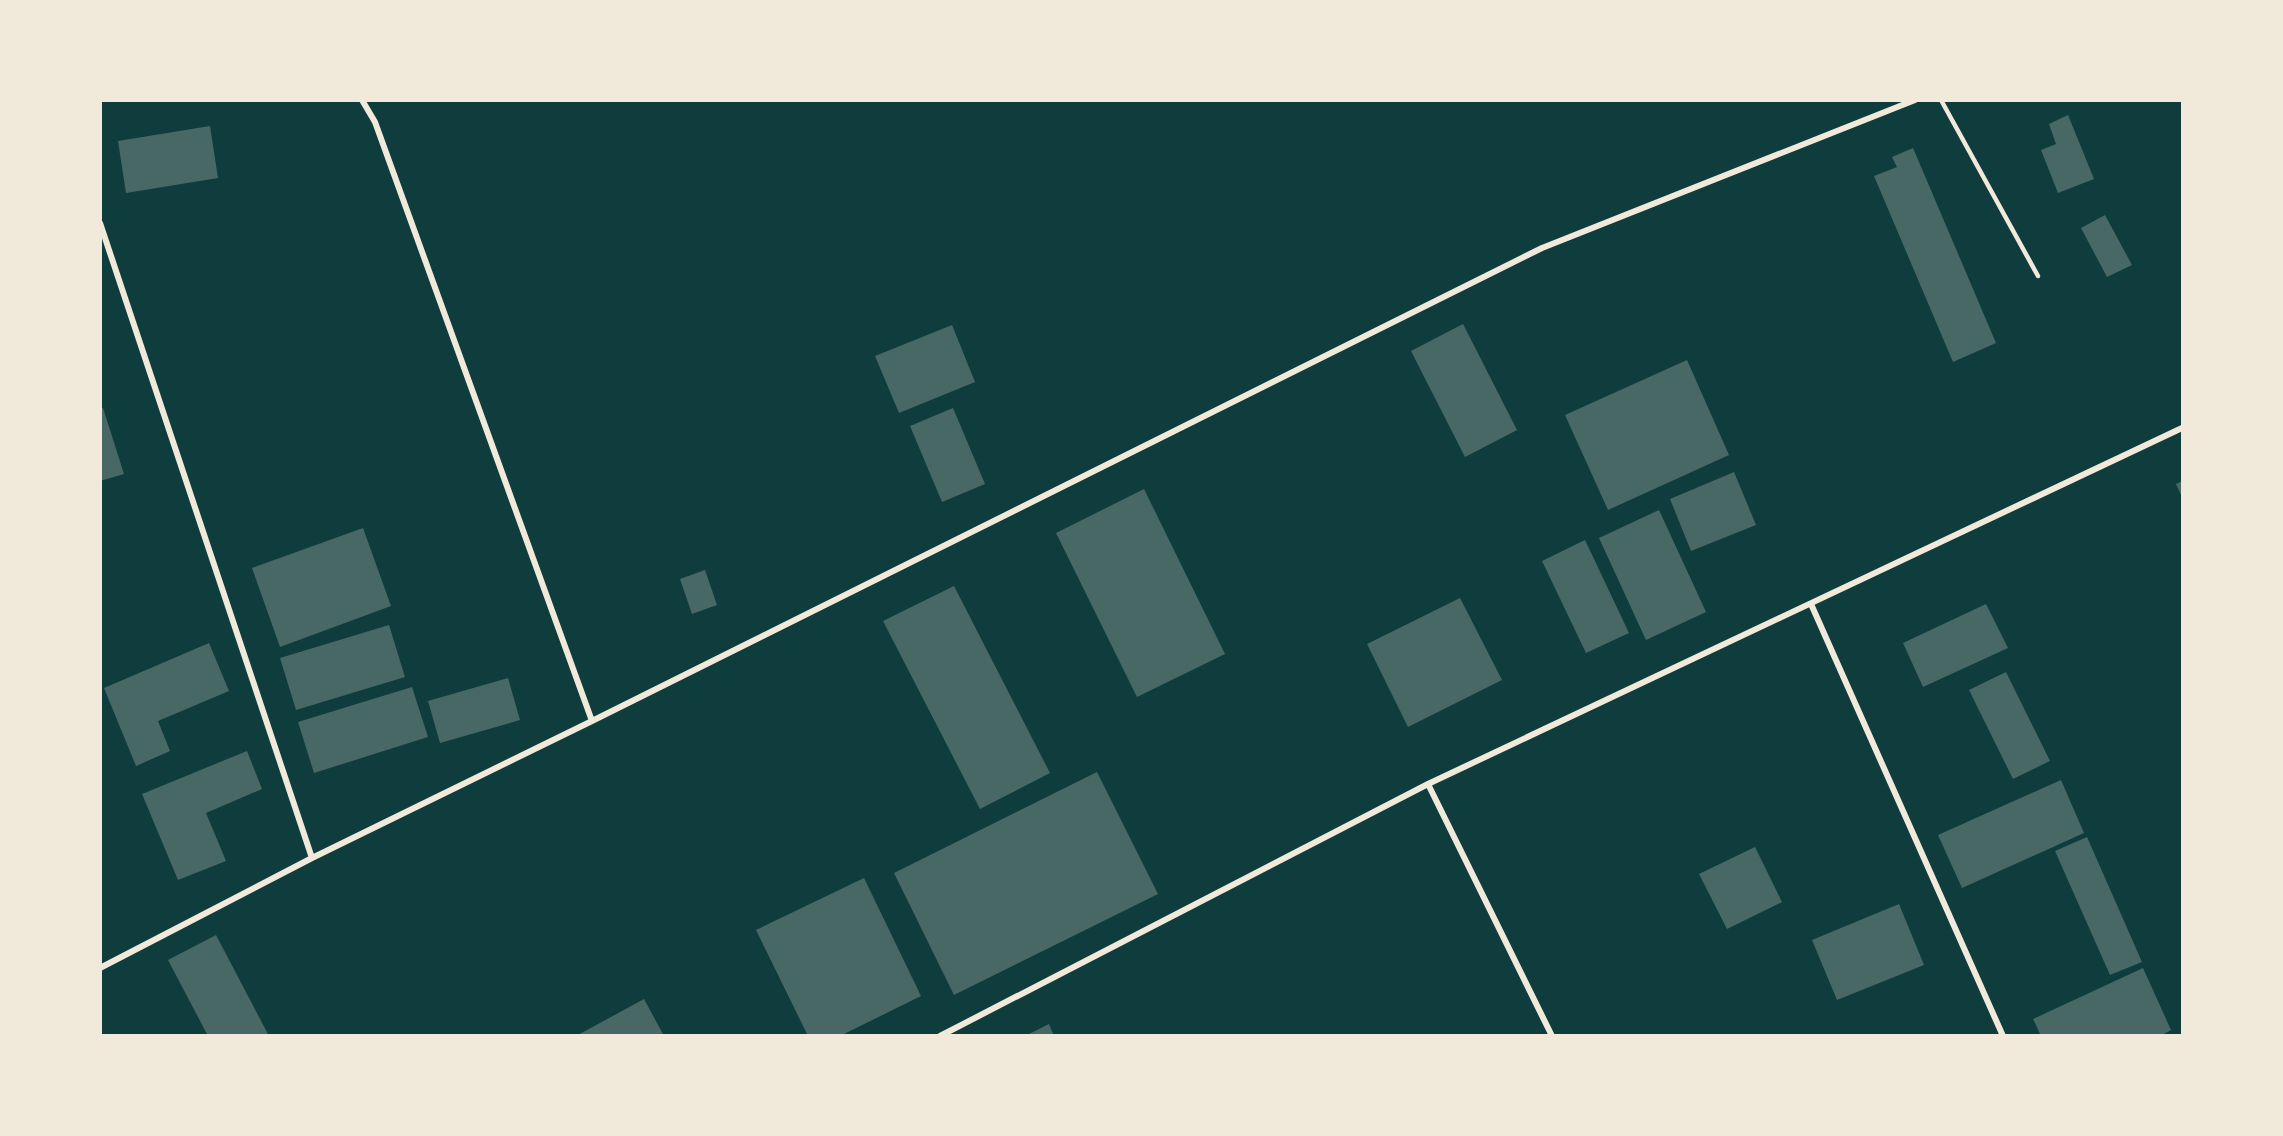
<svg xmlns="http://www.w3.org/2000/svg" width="2283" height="1136" font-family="'Space Grotesk',sans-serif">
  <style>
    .building { fill: #486865 }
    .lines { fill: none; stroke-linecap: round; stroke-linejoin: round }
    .service { stroke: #f1e9da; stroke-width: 4.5 }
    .minor { stroke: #f1e9da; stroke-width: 6 }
  </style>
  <rect width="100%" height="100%" fill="#0f3d3e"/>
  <!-- building -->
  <path class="building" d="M2068 115 2094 179 2058 193 2041 150 2056 144 2049 124Z
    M210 126 218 178 126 193 118 141Z
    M1913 148 1996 343 1953 362 1874 176 1897 167 1892 157Z
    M2105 215 2132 265 2107 277 2081 228Z
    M1463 324 1517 430 1465 457 1411 351Z
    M952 325 975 382 899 413 875 356Z
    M1687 360 1729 455 1608 510 1565 415Z
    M103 408 124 474 100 481V409Z
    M953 408 985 484 942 502 910 426Z
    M1734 472 1756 525 1691 551 1670 499Z
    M2182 481V497L2176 484Z
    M1144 489 1225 654 1137 697 1056 533Z
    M1659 510 1706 612 1646 640 1599 538Z
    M363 528 391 606 280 647 252 568Z
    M1585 540 1629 633 1586 653 1542 561Z
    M705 570 717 605 692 614 680 579Z
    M954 586 1050 773 980 809 883 621Z
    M1460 598 1502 680 1408 727 1367 644Z
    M1986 604 2008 648 1923 687 1903 643Z
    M389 625 405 677 296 710 280 658Z
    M209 643 229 691 158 721 170 751 136 766 104 688Z
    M2006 672 2050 761 2013 779 1969 690Z
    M508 678 520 720 440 743 428 701Z
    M412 687 428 737 314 773 298 722Z
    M247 751 262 789 206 813 226 861 178 880 142 794Z
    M1097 772 1158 894 954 995 894 873Z
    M2061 780 2084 833 1962 888 1938 835Z
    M2087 837 2142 962 2110 975 2055 851Z
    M1755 847 1782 902 1727 929 1699 874Z
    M864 878 921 996 840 1036H808L756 930Z
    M1899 904 1924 965 1837 1000 1812 940Z
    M216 935 269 1036H208L168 960Z
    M2143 968 2171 1030 2160 1036H2041L2033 1019Z
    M644 999 664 1036H576Z
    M1049 1024 1054 1036H1025Z"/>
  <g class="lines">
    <!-- service -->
    <path class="service" d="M1941 100 2038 276"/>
    <!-- minor -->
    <path class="minor" d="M362 100 375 122 592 721
      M100 223 312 858
      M1811 604 2003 1036
      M1428 784 1552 1036
      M100 968 312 858 592 721 1542 248 1915 100
      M940 1036 1428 784 2182 428"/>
  </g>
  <!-- border -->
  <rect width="2283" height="1136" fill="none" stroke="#f1e9da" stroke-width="204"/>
</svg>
